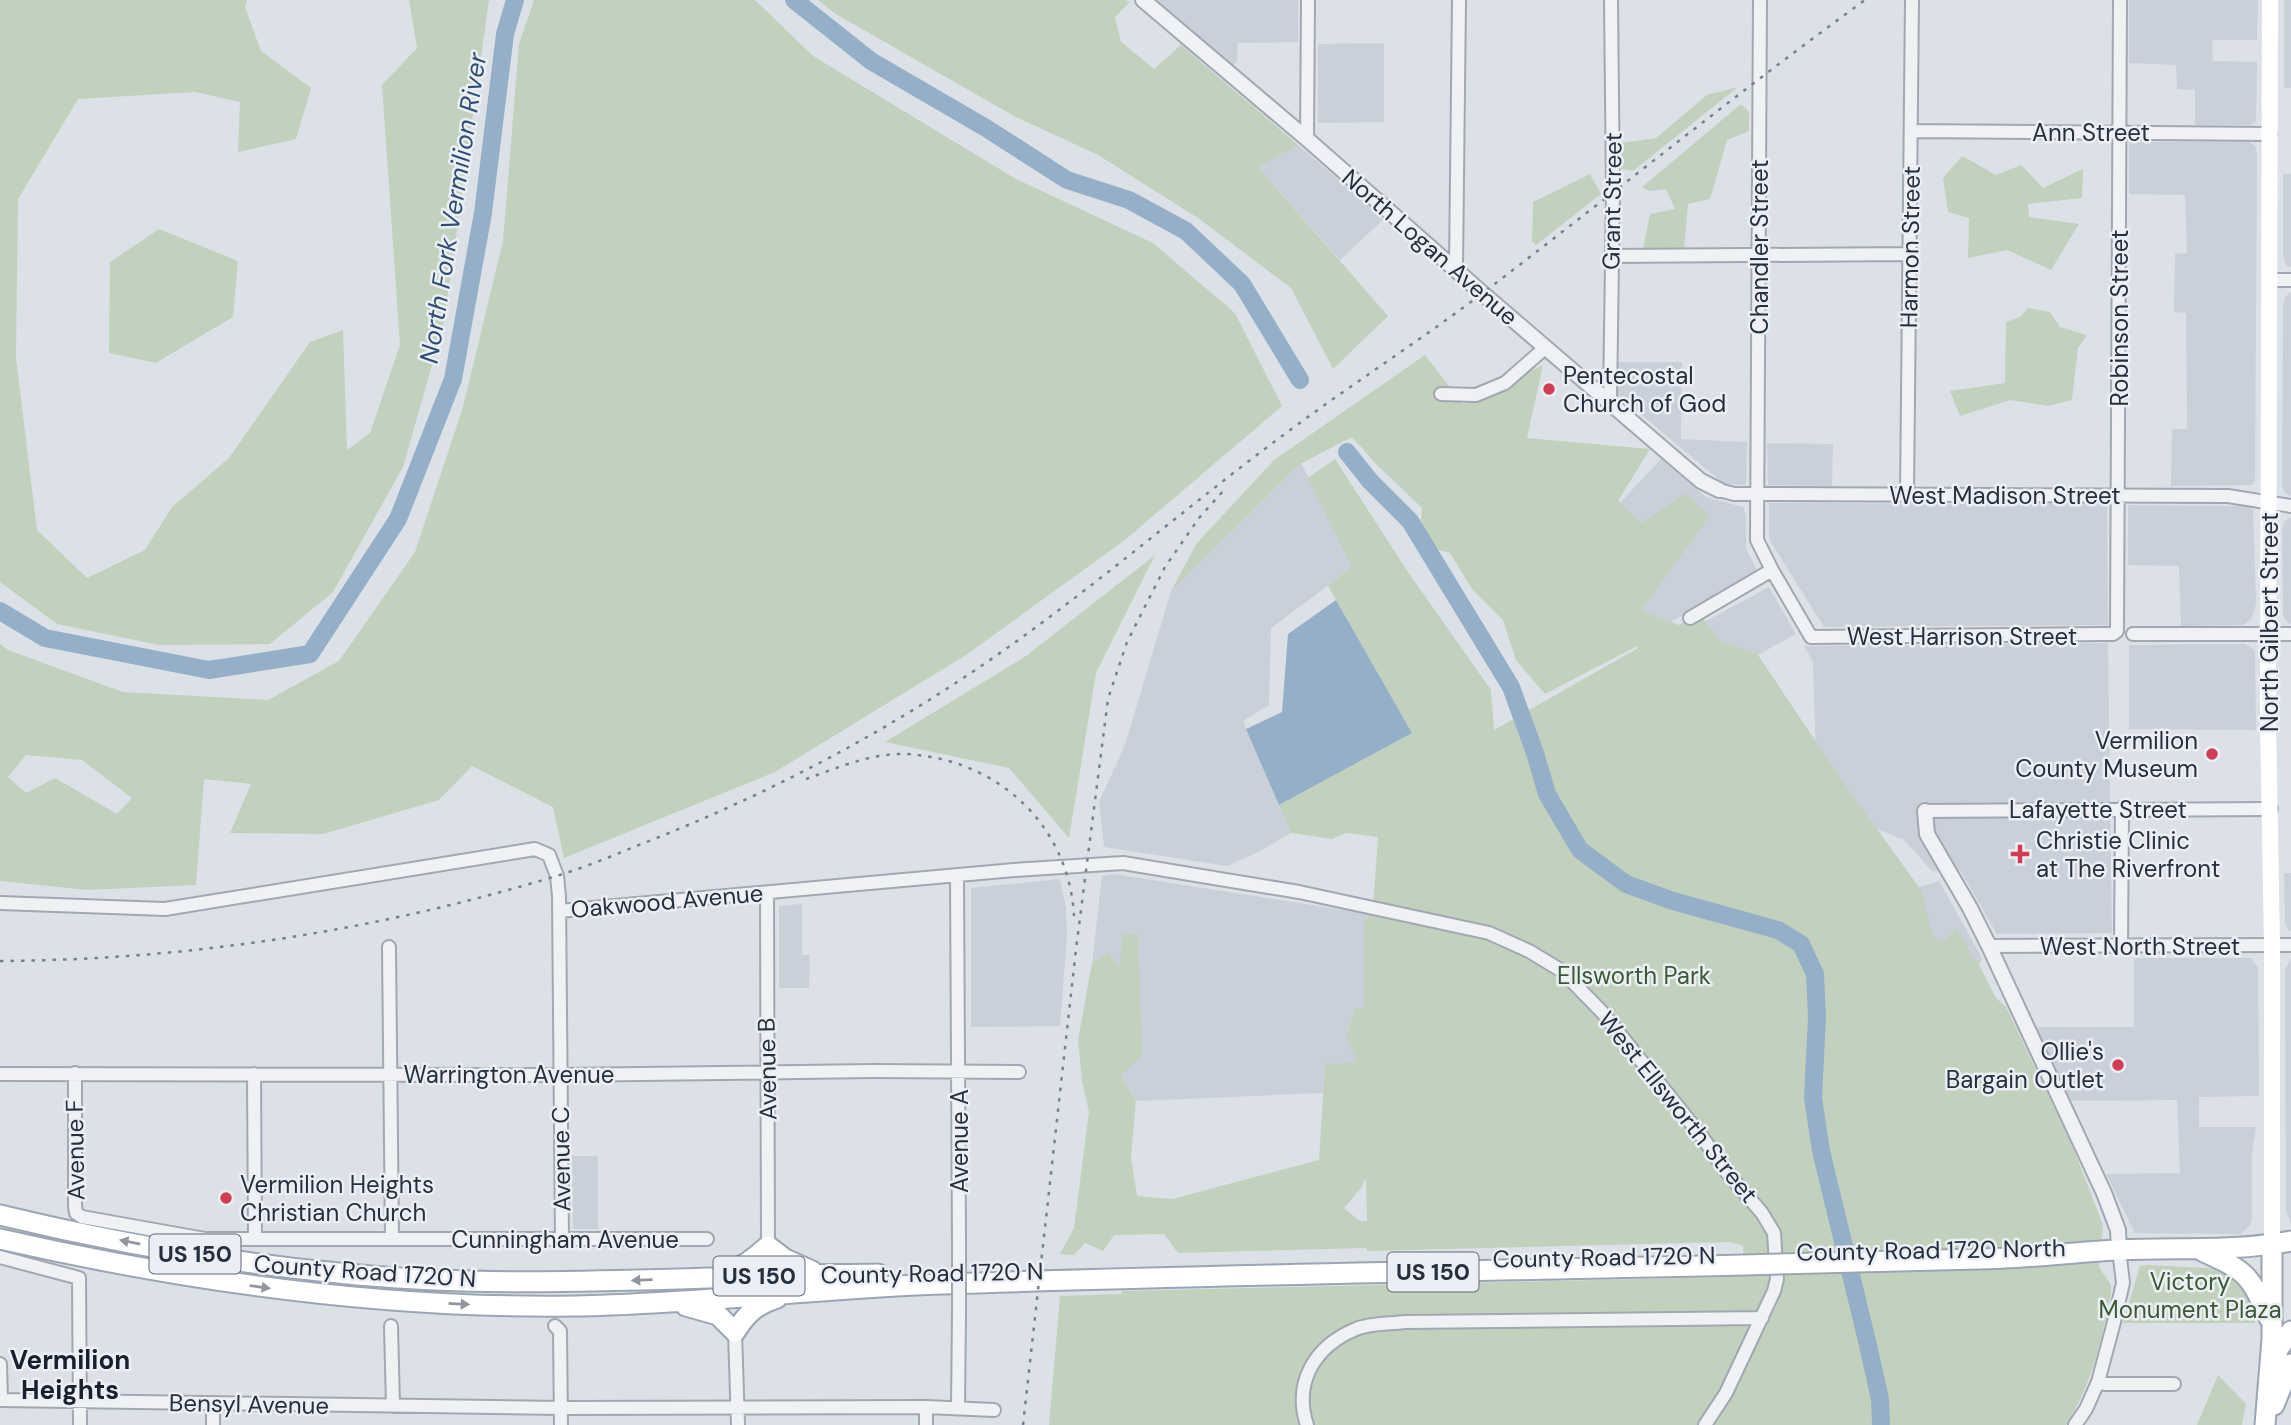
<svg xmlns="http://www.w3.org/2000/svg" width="2291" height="1425" font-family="'DM Sans',sans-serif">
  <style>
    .built { fill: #cad0d9 }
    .green { fill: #c2d1bd; fill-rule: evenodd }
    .water { fill: #96afc8 }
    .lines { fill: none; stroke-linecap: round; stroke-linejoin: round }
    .river { stroke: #96afc8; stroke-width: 18 }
    .minor-casing { stroke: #a2a8b1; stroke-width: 16 }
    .tertiary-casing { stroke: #a2a8b1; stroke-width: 18 }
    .primary-casing { stroke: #9ba5b3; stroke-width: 23 }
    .minor { stroke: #eff1f5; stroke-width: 12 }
    .tertiary { stroke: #eff1f5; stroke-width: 14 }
    .secondary { stroke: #fff; stroke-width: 16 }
    .primary { stroke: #fff; stroke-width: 19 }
    .rail { stroke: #768091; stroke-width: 2.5; stroke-dasharray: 3.5 7; stroke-linecap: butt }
    .minor-bridge-casing { stroke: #a2a8b1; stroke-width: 16; stroke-linecap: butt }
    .primary-bridge-casing { stroke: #9ba5b3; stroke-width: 23; stroke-linecap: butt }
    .minor-bridge { stroke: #eff1f5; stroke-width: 12 }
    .primary-bridge { stroke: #fff; stroke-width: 19 }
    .oneway { fill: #92979e }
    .poi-dot { fill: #d03d55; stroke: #ebeff5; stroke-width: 2.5 }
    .labels { text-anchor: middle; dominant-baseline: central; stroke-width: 5; stroke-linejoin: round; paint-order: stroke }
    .shield { fill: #ebeff5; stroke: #616974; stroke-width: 2 }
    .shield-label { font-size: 23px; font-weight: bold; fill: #262f3d }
    .street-label { font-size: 24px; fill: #262f3d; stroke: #ebeff5 }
    .poi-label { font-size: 24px; fill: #262f3d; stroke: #ebeff5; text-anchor: start }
    .park-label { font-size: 24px; fill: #3b5933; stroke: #ebeff5 }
    .water-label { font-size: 26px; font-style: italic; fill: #2f4e72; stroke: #ebeff5 }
    .neighbourhood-label { font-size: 26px; font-weight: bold; fill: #18202e; stroke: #ebeff5 }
  </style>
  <rect width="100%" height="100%" fill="#dce1e7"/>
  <!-- built -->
  <path class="built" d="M1155 0H1298V42L1238 43 1237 61 1232 67Z
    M2129 0H2258L2257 40H2213L2212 43 2213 61 2257 62 2256 121 2250 125H2195V90L2177 89 2176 65 2129 63Z
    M2284 0H2291V88H2284Z
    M1384 43V122L1318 123V44Z
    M2129 142H2249L2255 146 2257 153 2255 480 2252 485 2171 486 2172 429H2187L2186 313 2174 312 2175 254 2187 253 2185 195 2129 194Z
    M1298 145 1384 219 1340 260 1258 167Z
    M2283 174H2291V267L2286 265 2283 256Z
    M2291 292V496L2285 493 2282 486 2283 304 2286 296Z
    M1618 362H1682L1681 439 1747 442 1746 485 1724 484 1617 394Z
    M1767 443 1833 444 1832 486 1768 485Z
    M1661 459 1706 497 1743 507 1746 515V548L1758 572 1671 622 1640 610 1648 532 1617 506Z
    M1301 463 1353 567 1271 628 1269 705 1243 721 1291 833 1258 852 1227 866 1104 847 1099 802 1125 745 1171 591Z
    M1769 503 2107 504 2108 625 1824 627 1769 539Z
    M2128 505 2245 506 2253 509 2256 601 2255 609 2250 620 2243 625 2181 626 2179 566 2128 565Z
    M2291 517V624L2287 622 2283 615 2282 529 2284 522Z
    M1769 587 1796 634 1758 655 1711 637 1702 623Z
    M2108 643 2112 933 1997 934 1960 870 1932 871 1904 840 1855 820 1816 759 1813 662 1804 646Z
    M2245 644 2254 650 2255 654 2256 730 2129 729V645Z
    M2284 873H2291V931L2288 930 2285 922Z
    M1114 874 1369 914 1364 922V1008L1358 1062 1325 1065 1323 1093 1136 1101 1121 1076 1120 969 1108 952 1092 963 1102 876Z
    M1060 879 1066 908 1067 936 1060 1026 971 1027V888Z
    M1939 881 1982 958 1948 970 1906 891Z
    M802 904V955H810L809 988H779V906Z
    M2134 958H2251L2258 968 2259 1096 2199 1097V1127H2256L2252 1153V1218L2250 1225 2241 1234 2135 1233 2106 1174 2180 1173 2177 1100 2071 1101 2035 1027H2134Z
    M2291 959V1224L2286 1211 2285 970Z
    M572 1156H598V1229H573Z"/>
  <!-- green -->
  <path class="green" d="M0 0H247L245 7 261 51 311 88 296 139 238 152 240 102 195 92 78 99 18 199 16 358 37 530 87 578 145 550 172 507 229 458 310 342 343 330 347 450 370 433 400 345 382 85 417 48 409 0H489L444 323 403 467 333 592 270 644 159 645 57 624 0 582Z
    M534 0H755L813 56 1016 179 1153 243 1235 313 1282 406 1125 540 966 655 775 772 564 858 553 807 472 766 439 800 323 834 230 833 251 784 204 779 196 885 88 890 0 881V644L8 650 123 692 268 700 339 661 415 552 463 407 503 241 519 44ZM26 755 82 760 132 798 117 814 55 778 26 793 8 777Z
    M818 0H1125L1130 2 1115 17 1121 42 1154 69 1181 45 1298 145 1258 167 1388 316 1333 369 1291 288 1198 218 1098 155 1014 116 834 13Z
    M1738 87 1633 171 1619 168 1620 143 1656 138 1707 95Z
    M1741 104 1749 112V131L1727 140 1710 199 1688 204 1684 249H1643L1650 214 1675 209 1666 189 1649 191 1642 187Z
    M1962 156 1996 175 2021 165 2043 188 2083 169 2082 198 2028 204 2029 217 2079 224 2051 270 2007 250 1968 258 1969 218 1948 212 1943 178Z
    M1590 174 1601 194 1536 245 1532 241 1533 202Z
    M159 229 238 261 233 317 156 363 109 353 110 262Z
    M2028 308 2050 312 2060 327 2087 335 2078 348 2072 400 2048 406 2010 400 1960 416 1950 391 2005 383 2006 322 2020 317Z
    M1425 355 1463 404 1543 365 1527 438 1650 449 1618 501 1641 523 1686 493 1710 516 1641 610 1679 625 1699 613 1719 640 1758 655 1843 782 1921 890 1932 935 1942 942 1957 928 1975 961 1982 958 1979 965 1996 998 2006 1007 2072 1145 2103 1225 2099 1267 2111 1285V1295C2101 1341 2092 1385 2066 1425H1049L1060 1296 1121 1294 1122 1291 1725 1277 1744 1273 1743 1246 1730 1242 1367 1251 1366 1248 1178 1253 1164 1234 1114 1235 1103 1251 1085 1243 1074 1255 1060 1254 1074 1228 1089 1112 1082 1081 1078 1040 1092 963 1108 952 1120 968 1122 934H1138L1142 1055 1121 1076 1136 1101 1131 1157 1137 1196 1172 1199 1319 1160 1325 1064 1358 1062 1346 1038 1355 1008H1364V922L1373 908 1378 837 1346 833 1332 839 1291 833 1279 805 1412 733 1328 586 1352 567 1308 478 1335 459 1408 572 1491 690 1494 730 1638 648 1637 646 1545 694 1516 660 1503 620 1472 589 1450 553 1419 544 1422 508 1377 465 1352 437 1300 464 1171 591 1197 543 1274 460ZM1366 1178 1367 1221H1360L1344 1208 1360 1189Z
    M1155 555 1096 673 1069 838 1009 768 885 742 1026 656Z
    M2149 1265 2224 1269 2238 1278 2253 1301 2255 1323H2123L2140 1266Z
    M2218 1375 2246 1404 2242 1425H2197Z"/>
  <!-- water -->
  <path class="water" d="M1336 600 1412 733 1279 805 1246 729 1282 712 1288 634Z"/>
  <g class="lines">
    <!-- river -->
    <path class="river" d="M794 0 871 61 986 128 1067 180 1129 200 1186 231 1242 284 1300 380
      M1347 452 1370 481 1410 521 1511 687 1535 753 1547 794 1580 850 1626 884 1673 901 1778 930 1801 944 1815 974 1817 1017 1813 1098 1821 1151 1867 1341 1880 1399 1881 1425
      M0 611 45 638 209 670 310 654 398 519 453 379 483 213 505 34 515 0"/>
    <defs>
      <path id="minor" d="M1760 0 1757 540 1772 570 1811 637 2105 634H2113L2117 631 2120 0
        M1911 131 2270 134
        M1307 139 1308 0
        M1611 256 1910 254
        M1456 268 1459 0
        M2270 280H2291
        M1441 394 1476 395 1505 383 1546 347
        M1610 401 1613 192 1611 0
        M1719 490 1734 494H1757L2228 496 2291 506
        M1907 495 1912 0
        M1690 618 1772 570
        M2133 634H2291
        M1925 811 2271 809
        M957 876 959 1243
        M767 893 768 1246
        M0 903 165 909 535 849 549 855 557 876 559 896 562 1239
        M559 911 1014 870 1123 863 1299 892 1489 933 1529 951 1562 971 1602 1012 1703 1138 1724 1169 1762 1213 1774 1233 1777 1279 1774 1291 1726 1393 1705 1425
        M1989 946 2291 945
        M2121 946 2122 808
        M389 947 392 1239
        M75 1073V1206L76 1213 82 1217 205 1239H707
        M0 1074 559 1075 874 1071 1019 1072
        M254 1074 255 1239
        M0 1257 79 1278 80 1425
        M391 1326 393 1406
        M555 1326 560 1331 561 1425
        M735 1332 738 1425
        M0 1364 1 1400 561 1408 926 1407 994 1410
        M2098 1382 2105 1384H2174
        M213 1403V1425
        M926 1407V1425
        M958 1407 959 1313
        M1307 1425C1293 1382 1315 1346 1356 1329 1370 1323 1389 1324 1405 1322L1762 1318
        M2075 1425 2086 1409 2098 1382 2114 1322 2123 1283 2119 1250"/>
      <path id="tertiary" d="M1143 0 1307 139 1482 293 1681 464 1701 481 1719 490
        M1925 811 1927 834 1970 908 1989 946 2104 1193 2118 1230 2119 1250"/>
      <path id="primary" d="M0 1215C111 1242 225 1262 338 1273 482 1288 628 1280 772 1276 807 1274 842 1275 878 1274
        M0 1239C189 1282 380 1309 575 1306 698 1304 820 1288 943 1284 1210 1275 1477 1271 1743 1265
        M2202 1251C2246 1271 2249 1273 2269 1318
        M1978 1259C2025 1259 2071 1252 2118 1250 2176 1247 2234 1252 2291 1241
        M726 1271C745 1267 753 1258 768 1246L785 1259 812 1271
        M686 1306 718 1315 735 1332C747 1313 756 1305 777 1298
        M2275 1360 2279 1348 2291 1331
        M2274 1405 2291 1364
        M2265 1425 2272 1339V1244"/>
    </defs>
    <!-- minor casing -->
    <use href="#minor" class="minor-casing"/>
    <!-- tertiary casing -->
    <use href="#tertiary" class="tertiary-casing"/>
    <!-- primary casing -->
    <use href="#primary" class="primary-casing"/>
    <!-- minor -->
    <use href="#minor" class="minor"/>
    <!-- tertiary -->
    <use href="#tertiary" class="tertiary"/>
    <!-- secondary -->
    <path class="secondary" d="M2270 0 2268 720 2272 945V1244"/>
    <!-- primary -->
    <use href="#primary" class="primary"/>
    <!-- rail -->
    <path class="rail" d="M806 779C837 768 871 753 905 754 996 758 1069 824 1074 916
      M0 961C187 960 374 931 553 877 584 868 614 855 644 843 751 801 854 749 951 686 1066 612 1168 521 1278 439 1347 387 1420 341 1488 289 1614 193 1737 93 1865 0
      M1023 1425 1076 949 1108 699 1127 642 1165 567 1199 518 1224 490"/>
    <defs>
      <path id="minor-bridge" d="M959 1243V1313"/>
      <path id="primary-bridge" d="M1743 1265 1978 1259"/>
    </defs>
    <!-- minor-bridge casing -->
    <use href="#minor-bridge" class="minor-bridge-casing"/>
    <!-- primary-bridge casing -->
    <use href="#primary-bridge" class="primary-bridge-casing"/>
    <!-- minor-bridge -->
    <use href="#minor-bridge" class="minor-bridge"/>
    <!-- primary-bridge -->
    <use href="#primary-bridge" class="primary-bridge"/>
  </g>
  <!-- one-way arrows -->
  <defs><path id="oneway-solid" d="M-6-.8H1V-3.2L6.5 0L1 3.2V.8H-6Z" transform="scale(1.75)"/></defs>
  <g class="oneway">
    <use href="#oneway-solid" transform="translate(130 1242) rotate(-169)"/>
    <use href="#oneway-solid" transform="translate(642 1280) rotate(178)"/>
    <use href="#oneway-solid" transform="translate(260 1287) rotate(8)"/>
    <use href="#oneway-solid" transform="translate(459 1304) rotate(3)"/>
  </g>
  <!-- markers -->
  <g class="poi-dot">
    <circle cx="1549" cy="389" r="7"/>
    <circle cx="2212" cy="754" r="7"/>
    <path d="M2016.5 843.5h7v7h7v7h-7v7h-7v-7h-7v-7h7z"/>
    <circle cx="2118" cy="1065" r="7"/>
    <circle cx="226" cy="1198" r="7"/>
  </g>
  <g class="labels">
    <!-- shield labels -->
    <g class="shield">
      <rect x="149.5" y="1234.5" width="91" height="39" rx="5"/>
      <rect x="1387.5" y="1252.5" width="91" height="39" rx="5"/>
      <rect x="713.5" y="1256.5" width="91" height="39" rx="5"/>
    </g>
    <g class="shield-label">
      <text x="195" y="1254">US 150</text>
      <text x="1433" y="1272">US 150</text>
      <text x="759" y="1276">US 150</text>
    </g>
    <!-- street labels -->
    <g class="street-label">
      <text x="2091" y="132">Ann Street</text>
      <text transform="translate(1612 201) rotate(-89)">Grant Street</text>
      <text transform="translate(1430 247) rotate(41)">North Logan Avenue</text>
      <text transform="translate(1759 247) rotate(-90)">Chandler Street</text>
      <text transform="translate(1910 247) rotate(-89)">Harmon Street</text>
      <text transform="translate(2119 318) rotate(-90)">Robinson Street</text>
      <text x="2005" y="495">West Madison Street</text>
      <text transform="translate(2269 622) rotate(-90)">North Gilbert Street</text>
      <text x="1962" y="636">West Harrison Street</text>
      <text x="2098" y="809">Lafayette Street</text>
      <text transform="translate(667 901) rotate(-5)">Oakwood Avenue</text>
      <text x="2140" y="946">West North Street</text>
      <text transform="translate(767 1069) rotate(-91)">Avenue B</text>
      <text x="509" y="1074">Warrington Avenue</text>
      <text transform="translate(1678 1107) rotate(51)">West Ellsworth Street</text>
      <text transform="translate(959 1141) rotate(-90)">Avenue A</text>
      <text transform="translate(75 1150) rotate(-91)">Avenue F</text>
      <text transform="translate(561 1159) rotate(-91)">Avenue C</text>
      <text x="565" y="1239">Cunningham Avenue</text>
      <text transform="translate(1931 1250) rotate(-1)">County Road 1720 North</text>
      <text transform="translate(1604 1257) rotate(-1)">County Road 1720 N</text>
      <text transform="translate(365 1271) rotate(4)">County Road 1720 N</text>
      <text transform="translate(932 1273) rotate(-1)">County Road 1720 N</text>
      <text transform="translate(249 1404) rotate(1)">Bensyl Avenue</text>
    </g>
    <!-- poi labels -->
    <g class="poi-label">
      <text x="1563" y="375">Pentecostal<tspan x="1563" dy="28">Church of God</tspan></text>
      <text x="2198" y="740" text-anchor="end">Vermilion<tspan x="2198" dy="28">County Museum</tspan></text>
      <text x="2036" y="840">Christie Clinic<tspan x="2036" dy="28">at The Riverfront</tspan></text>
      <text x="2104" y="1051" text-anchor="end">Ollie's<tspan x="2104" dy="28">Bargain Outlet</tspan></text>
      <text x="240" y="1184">Vermilion Heights<tspan x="240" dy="28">Christian Church</tspan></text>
    </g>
    <!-- park labels -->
    <g class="park-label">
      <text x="1634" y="975">Ellsworth Park</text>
      <text x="2190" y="1281">Victory<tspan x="2190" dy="28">Monument Plaza</tspan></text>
    </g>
    <!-- water labels -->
    <g class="water-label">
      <text transform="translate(453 208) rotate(-81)">North Fork Vermilion River</text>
    </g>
    <!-- neighbourhood labels -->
    <g class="neighbourhood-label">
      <text x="70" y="1360">Vermilion<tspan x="70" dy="30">Heights</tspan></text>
    </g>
  </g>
</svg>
